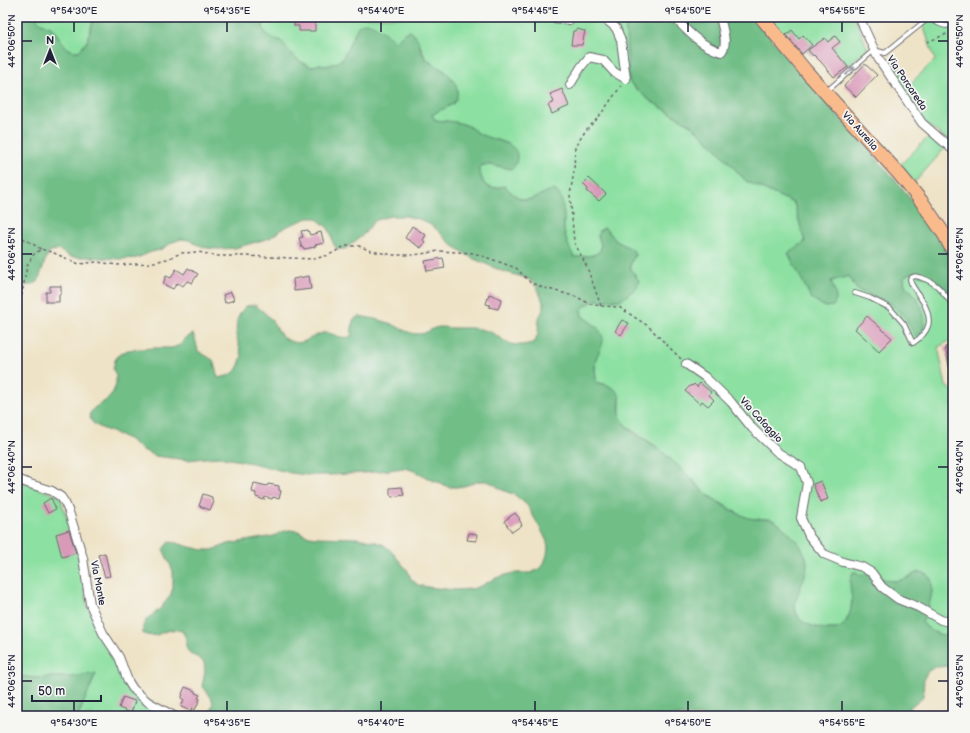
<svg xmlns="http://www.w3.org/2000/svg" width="970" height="733" font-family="'Balsamiq Sans',sans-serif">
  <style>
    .green { fill: #8ce0a1; stroke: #57816e }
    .forest { fill: #71be87; stroke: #4a7061 }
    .building { fill: #d99ab9 }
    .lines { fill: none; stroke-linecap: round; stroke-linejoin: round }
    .service-casing { stroke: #69666c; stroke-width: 6 }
    .minor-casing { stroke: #69666c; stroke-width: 10 }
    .primary-casing { stroke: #69666c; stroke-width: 15 }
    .path { stroke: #69666c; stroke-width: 1.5; stroke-dasharray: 3 3; stroke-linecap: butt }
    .service { stroke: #fff; stroke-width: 4 }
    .minor { stroke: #fff; stroke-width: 8 }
    .primary { stroke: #fabb8c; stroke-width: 13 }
    .oneway { stroke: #9c9ca7 }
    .ticks { fill: none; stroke: #22223b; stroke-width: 1.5 }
    .labels { text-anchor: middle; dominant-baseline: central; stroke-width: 3.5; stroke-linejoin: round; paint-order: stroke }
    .street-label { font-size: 10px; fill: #22223b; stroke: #f6f6f2 }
    .neatline { fill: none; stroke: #22223b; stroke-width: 1.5 }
    .ticks-label { font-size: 10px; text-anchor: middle; fill: #22223b }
  </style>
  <rect width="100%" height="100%" fill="#f6f6f2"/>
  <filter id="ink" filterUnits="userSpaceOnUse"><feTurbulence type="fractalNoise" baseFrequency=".025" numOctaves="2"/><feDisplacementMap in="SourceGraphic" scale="8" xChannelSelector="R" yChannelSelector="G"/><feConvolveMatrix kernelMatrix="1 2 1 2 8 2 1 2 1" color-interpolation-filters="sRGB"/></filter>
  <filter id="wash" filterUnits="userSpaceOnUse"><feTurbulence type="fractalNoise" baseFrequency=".012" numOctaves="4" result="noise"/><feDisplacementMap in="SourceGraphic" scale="16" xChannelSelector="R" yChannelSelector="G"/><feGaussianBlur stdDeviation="0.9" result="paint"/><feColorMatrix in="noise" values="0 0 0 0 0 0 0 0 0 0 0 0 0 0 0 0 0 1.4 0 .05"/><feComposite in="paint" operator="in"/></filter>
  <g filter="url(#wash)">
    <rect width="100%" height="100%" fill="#eee3c6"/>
    <!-- green -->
    <path class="green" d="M35 17H94L87 41 79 51H73L67 48 52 28 41 23Z
      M263 17H625L629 82 649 100 691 125 712 144 746 181 794 203 805 242 820 304 826 307 836 300 831 281 849 276 858 290 891 304 906 319 913 293 905 286 904 278 908 273 911 272 931 277 939 282 944 289 953 301V339L938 347 946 386 953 391V629L948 636C937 634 928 631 922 622L925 616 932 581C921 564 915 576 902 580 891 583 881 579 872 573L861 575 856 572 851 607 850 613 845 623 841 628 835 629H822L804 623 799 618 794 606 807 563 806 557 800 546 769 519H750L739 514 706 494 688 475 657 447 626 426 620 416V398L608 385 596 382 595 360 597 355V327L582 316 581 310C594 297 602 300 619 300L636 275C628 268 630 264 635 255L632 250 616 241 609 232 604 228 599 231 598 237C609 257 588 256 574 257L569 248 567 242 564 230V212L547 191C528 203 521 203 505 186 487 190 484 188 479 170L482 165H494L511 169 513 148 501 141 490 139 479 134 468 126 463 124 435 120 432 115 437 111 453 104 456 86 453 80 445 71 434 65 425 57 420 45 396 41 390 38 354 37 343 58 338 62 327 66 320 64 311 67C304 63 296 60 291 53 287 49 285 44 281 41 275 38 268 38 265 32 262 28 263 22 263 17Z
      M769 17H854L868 49 848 66 833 48 840 40 835 34 811 55 789 29 782 34Z
      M923 17H953V144L923 121 883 62H896L909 85 935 60 921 19Z
      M930 135 945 148 915 182 899 166Z
      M17 480 60 497 80 559 87 605 132 689 173 716H78L96 674 72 677H52L36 678 17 676Z"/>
    <!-- forest -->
    <path class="forest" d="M17 17H35L41 23 52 28 67 48 73 51H79L87 42 94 17H263C263 22 262 28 265 32 268 38 275 38 281 41 285 44 287 49 291 53 296 60 304 63 311 67L320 64 327 66 338 62 343 58 358 26C360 25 362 24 364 23 374 22 387 36 396 41L404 33 410 31C422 39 418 49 425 58 430 64 437 66 443 70 453 77 463 92 454 102 449 108 439 110 432 115L435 120C444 121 455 121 463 124 470 126 475 132 482 135 492 140 517 142 517 156 517 162 516 166 511 169 501 167 492 164 482 165L479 170C484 188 487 190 505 186 517 199 525 205 542 194 567 178 563 218 564 231 566 240 569 248 574 257 588 256 609 257 598 237L599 231 604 228 609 232 616 241 632 249 635 255C626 270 632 269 639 281L637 287 624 298 619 300H595L585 306 581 310 582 316C591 323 607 331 602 345 601 350 597 354 596 359 594 366 596 375 596 382 602 384 608 385 613 388 625 396 617 405 620 415 621 419 624 423 626 426 633 434 647 440 656 447 667 456 678 465 688 475 693 481 698 487 705 493 712 499 740 516 749 518 756 520 763 518 770 519 779 521 796 539 801 547 804 552 807 558 807 564 807 585 779 613 809 625 818 628 827 630 836 629 847 627 851 612 852 602 852 596 850 590 850 584 850 580 851 576 853 572H856L861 575 872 573C883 580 895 584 907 578 911 576 915 573 918 572 921 572 925 573 927 575 939 584 927 611 922 622 929 632 941 636 953 636V666L935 667 928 671 924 678 923 696 918 702 911 706 904 716H426L419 714H388L380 716H352C346 713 342 713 336 716H208C216 702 213 698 202 687L205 671 204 662 197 657 190 654 186 647V638L182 631C178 630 175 629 172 630 159 631 159 639 143 634V626L147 619 160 609 170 596 173 588V571L163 549 169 542 177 543 186 546 203 550H212L221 547 228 544 274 536 281 532 289 530 298 531 305 535 315 537 358 538 376 542 384 545 391 551 408 571 411 579 418 585 427 587 454 590 472 589 481 586 496 578 513 573H531L539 569 544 563 547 555 548 547 546 539 539 526 527 505 515 495 500 489 494 484 487 481H480L464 486 456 487H448L441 483 434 481 412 470 404 468 364 473 331 475H307L291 473 252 463 219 457 204 458 188 460 155 456 141 449 129 439 99 427 92 422 89 415 94 408 108 399 113 392 116 385V376L113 369 115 360 120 354 128 350 154 348H172L180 345 186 338 193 334 196 342 198 351 213 360 218 378 227 376 235 372 239 365 242 356 236 335 237 320 241 312 246 306 255 305C260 309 265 313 269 317 275 323 279 336 286 339 302 349 309 336 323 333 330 332 335 336 341 337 344 338 348 337 351 337L353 320 359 316C368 318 378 319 386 322 397 325 406 334 418 334 427 334 428 330 435 328 441 326 447 328 453 328 464 328 476 327 487 331 494 333 497 336 503 340 513 347 523 346 535 342L538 334 539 318 543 310V302L537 287 533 282 526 278 502 271 472 258 452 245 434 227 422 220 406 216H391L382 218 374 221 364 234 345 249H337L333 243 331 234 328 228 316 218H308L285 227 278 232 270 238 235 248 219 249 207 248 196 244 189 240 181 239 173 242 160 250 151 252 137 258 120 259 89 257H71L59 250 50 251 46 258 38 282C31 285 25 287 17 284Z
      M625 17H754L781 51 899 184 929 224 953 262V301C943 286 939 279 920 275 911 272 910 271 904 278L905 286C916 295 926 309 924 325 923 330 921 335 916 338L906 319 891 304 857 290 849 276 831 281C834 289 839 299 833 306L826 307 820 304 811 298 788 253 805 242 794 203 746 181 712 144 691 125 649 100 629 82Z
      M96 673 78 716H17V676L36 678 52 677H72Z"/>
    <g id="blocks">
      <!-- building -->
      <path class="building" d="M315 18V31H299V26H294V19Z
        M576 29 585 31 582 45H571L573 31H575Z
        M792 30 799 39 803 35 812 45 802 54 786 35Z
        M835 36 840 42 832 48 848 67 834 77 821 62 814 55 813 56 808 50 825 38 828 42Z
        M865 64 877 75 856 97 844 86Z
        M562 89 569 106 552 114 548 105 554 102 550 94Z
        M589 178 606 194 599 201 587 191 588 189 583 184Z
        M412 226 426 235 423 240 425 242 421 248 405 238Z
        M308 230 310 235 321 232 324 243 315 245V247L304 249V248H302L299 238 303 237 301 231Z
        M443 258 445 268 427 271 425 261Z
        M188 268 198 274 192 283 187 281 183 286 177 283 173 289 163 284 166 276 171 278 176 269 184 274Z
        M309 276 311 289 294 291 293 279Z
        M50 286H61V294H59V302H46V292H50Z
        M231 292 234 300 225 303 223 295Z
        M489 294 502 299 498 309 489 307 490 305 486 304Z
        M867 316 892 338 879 351 855 329Z
        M622 320 629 323 621 335 615 331Z
        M953 344V368L950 369 945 347Z
        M700 383 711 392 709 395 714 400 708 406 702 401 700 404 685 391 691 385 692 386 694 384 697 387Z
        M821 481 828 499 820 502 813 484Z
        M254 483 267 486 268 484 279 486V490L281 491 279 499 273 497 272 499 265 497 264 500 256 497V493L252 492Z
        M402 487 404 495 392 497 391 495H390V488Z
        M203 494 212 497V501L214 502 210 510 199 506Z
        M51 498 56 509 48 513 43 503Z
        M515 513 520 519H519L522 525 512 532 504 521Z
        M69 530 76 553 62 557 56 534Z
        M469 533 477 534 476 541 467 540Z
        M105 553 110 576 105 577 98 555Z
        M185 687 195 691V693L200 695 198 698 200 699 195 710 192 708 191 711 181 707 184 700 181 698 183 695 182 694Z
        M123 697 135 701 131 713 119 708Z"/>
    </g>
  </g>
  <g filter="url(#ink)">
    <use href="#blocks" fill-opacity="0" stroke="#69666c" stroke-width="1"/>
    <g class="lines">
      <defs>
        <path id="service" d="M929 18C936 22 945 29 953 24
          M827 91 874 50 885 53 930 17
          M855 293 870 298 890 308 904 324 913 343C919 339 926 333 928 326 931 317 925 303 919 296 916 290 911 286 910 279 914 275 916 276 922 278 938 283 943 293 953 305"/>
        <path id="minor" d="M553 17 554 18 569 20
          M603 17 616 28 621 40 626 79
          M674 17C688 32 701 46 721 52 729 45 722 27 720 17
          M859 17 878 58 922 123 953 150
          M570 85 581 67 589 57 603 60 614 72 626 79
          M686 364 705 377 731 402 752 428 777 452 801 467 807 483 801 518 809 536 824 554 843 562 862 567 872 573 882 587 898 599 918 607 941 620 953 623
          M17 479 30 484 52 491 61 497 65 503 69 512 83 558 90 604 103 633 119 657 128 681 133 689 148 702 174 716"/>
        <path id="primary" d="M761 17 805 70 900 175 922 202 944 234 953 251"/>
      </defs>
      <!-- service casing -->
      <use href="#service" class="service-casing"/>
      <!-- minor casing -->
      <use href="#minor" class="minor-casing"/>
      <!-- primary casing -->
      <use href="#primary" class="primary-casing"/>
      <!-- path -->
      <path class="path" d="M927 42 949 33
        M17 237H21L41 249
        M601 306 587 267 574 242 570 195 574 171 575 147 586 130 598 118 621 86
        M17 330 21 326V299L27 266 33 255 41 249 54 253 79 264 97 262 118 265 150 263 167 259 181 253 198 252 218 256H246L314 259 329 255 345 246H359L371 251 394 255H414L439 251 474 253 516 268 531 283 545 288 577 297 590 304 601 306 619 307 648 326 681 359"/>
      <!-- service -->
      <use href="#service" class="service"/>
      <!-- minor -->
      <use href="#minor" class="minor"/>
      <!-- primary -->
      <use href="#primary" class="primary"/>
    </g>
    <!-- one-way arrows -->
    <defs><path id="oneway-shaft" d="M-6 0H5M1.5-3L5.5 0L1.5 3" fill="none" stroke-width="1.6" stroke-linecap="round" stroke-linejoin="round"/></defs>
    <use class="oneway" href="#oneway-shaft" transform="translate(850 71) rotate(-41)"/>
  </g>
  <!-- ticks -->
  <path class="ticks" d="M74 22V32M227 22V32M381 22V32M535 22V32M688 22V32M842 22V32M22 41H32M938 41H948M22 254H32M938 254H948M22 467H32M938 467H948M22 681H32M938 681H948M74 701V711M227 701V711M381 701V711M535 701V711M688 701V711M842 701V711"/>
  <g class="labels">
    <!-- street labels -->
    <g class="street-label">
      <text transform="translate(907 83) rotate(56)">Via Porcareda</text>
      <text transform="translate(860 131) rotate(48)">Via Aurelia</text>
      <text transform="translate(761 420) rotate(47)">Via Cafaggio</text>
      <text transform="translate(98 583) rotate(79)">Via Monte</text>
    </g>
  </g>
  <!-- margin -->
  <rect width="970" height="733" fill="none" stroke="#f6f6f2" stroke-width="44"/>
  <!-- north arrow -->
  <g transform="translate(50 50)" stroke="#f6f6f2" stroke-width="3" paint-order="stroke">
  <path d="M0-3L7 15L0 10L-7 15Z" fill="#22223b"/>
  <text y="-6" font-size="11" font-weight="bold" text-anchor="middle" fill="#22223b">N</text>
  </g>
  <!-- scale -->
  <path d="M32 695v6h69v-6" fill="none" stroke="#22223b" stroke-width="2"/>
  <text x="38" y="695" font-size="12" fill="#22223b" stroke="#f6f6f2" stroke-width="3" paint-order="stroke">50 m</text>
  <rect x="22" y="22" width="926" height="689" class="neatline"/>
  <g class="ticks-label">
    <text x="74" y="14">9°54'30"E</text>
    <text x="227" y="14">9°54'35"E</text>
    <text x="381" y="14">9°54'40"E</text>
    <text x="535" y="14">9°54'45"E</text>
    <text x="688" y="14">9°54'50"E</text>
    <text x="842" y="14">9°54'55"E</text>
    <text transform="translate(11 41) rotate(-90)" y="4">44°06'50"N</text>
    <text transform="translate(959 41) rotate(-90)" y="4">44°06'50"N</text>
    <text transform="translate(11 254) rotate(-90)" y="4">44°06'45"N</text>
    <text transform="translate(959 254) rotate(-90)" y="4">44°06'45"N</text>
    <text transform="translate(11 467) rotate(-90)" y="4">44°06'40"N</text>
    <text transform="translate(959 467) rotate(-90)" y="4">44°06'40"N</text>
    <text transform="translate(11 681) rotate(-90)" y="4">44°06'35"N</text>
    <text transform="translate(959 681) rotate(-90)" y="4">44°06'35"N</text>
    <text x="74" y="726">9°54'30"E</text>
    <text x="227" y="726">9°54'35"E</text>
    <text x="381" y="726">9°54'40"E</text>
    <text x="535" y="726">9°54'45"E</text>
    <text x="688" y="726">9°54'50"E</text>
    <text x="842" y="726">9°54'55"E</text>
  </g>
</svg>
